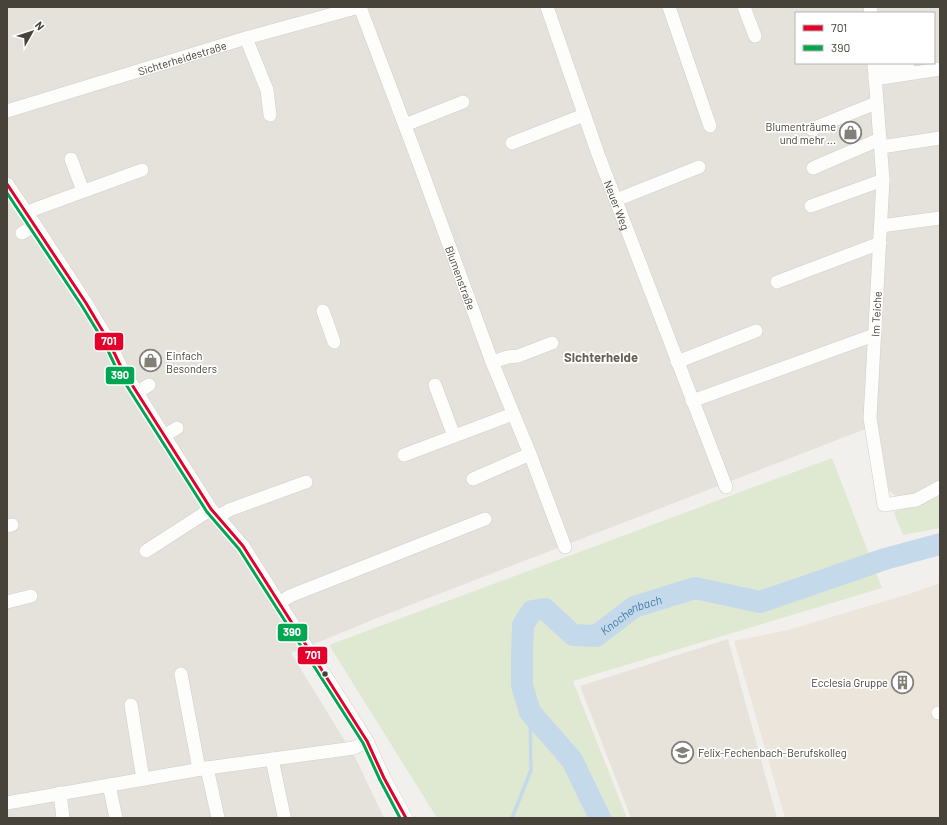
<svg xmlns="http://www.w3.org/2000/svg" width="947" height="825" font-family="Barlow,sans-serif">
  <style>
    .residential { fill: #e5e2dc; fill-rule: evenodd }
    .commercial { fill: #ebe5dc }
    .education { fill: #e7e3da }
    .green { fill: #dfe9d1 }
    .parking { fill: #e3e1de }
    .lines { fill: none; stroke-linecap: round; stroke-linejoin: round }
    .stream { stroke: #c4daea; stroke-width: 3.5 }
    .river { stroke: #c4daea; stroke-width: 22 }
    .minor-casing { stroke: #d0cecb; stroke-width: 14 }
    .minor { stroke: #fdfdfc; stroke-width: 13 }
    .bus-1-casing { stroke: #fff; stroke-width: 6 }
    .bus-2-casing { stroke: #fff; stroke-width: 6 }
    .bus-1 { stroke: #e4002b; stroke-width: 3 }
    .bus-2 { stroke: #00a651; stroke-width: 3 }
    .bus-dot { fill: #47423a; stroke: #fff; stroke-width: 1.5 }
    .labels { text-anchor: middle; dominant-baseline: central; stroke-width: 3.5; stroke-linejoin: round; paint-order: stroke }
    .street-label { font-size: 11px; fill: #47423a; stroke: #fff }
    .poi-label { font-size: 11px; fill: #47423a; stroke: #fff; text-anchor: end }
    .water-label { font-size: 12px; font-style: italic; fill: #407ba7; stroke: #fff }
    .quarter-label { font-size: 13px; font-weight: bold; fill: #696052; stroke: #fff }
    .line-badge { stroke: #fff; stroke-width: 1.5 }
    .badge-label { font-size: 11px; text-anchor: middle; font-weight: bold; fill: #fff }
  </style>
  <rect width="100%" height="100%" fill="#f2f0ed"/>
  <!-- residential -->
  <path class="residential" d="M7 7H940V481L918 495 905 498 896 496 889 491 878 426 863 430 382 616 319 642 291 653 356 759 384 818H7ZM796 13H934V63H796Z"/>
  <!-- commercial -->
  <path class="commercial" d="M940 583V818H785L734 641 788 630 909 594Z"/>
  <!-- education -->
  <path class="education" d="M728 639 777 818H631L580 686Z"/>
  <!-- green -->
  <path class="green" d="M832 458 882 588 573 681 627 818H437L329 645Z
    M940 493V528L903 535 894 513 895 511 916 505Z"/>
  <!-- parking -->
  <path class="parking" d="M453 216 475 274 466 277 443 220Z"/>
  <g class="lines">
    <!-- stream -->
    <path class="stream" d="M512 818 531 770 530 712"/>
    <!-- river -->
    <path class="river" id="s1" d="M600 818 572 760 530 712 522 685V654L523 625 532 611 545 609 573 635 596 636 634 607 695 588 760 602 885 559 940 544"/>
    <defs>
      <g id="minor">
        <path id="s2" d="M360 7 419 163 492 362 530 454 565 547"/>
        <path id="s3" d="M547 7 598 154 726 487"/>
        <path d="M669 7 710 126"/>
        <path d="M744 7 755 36"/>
        <path d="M870 7 871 13"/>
        <path d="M246 38 267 90 270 115"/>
        <path d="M874 63 883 180 870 418 884 505 916 500 940 487"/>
        <path d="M874 69 908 66"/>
        <path d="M875 79 940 69"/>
        <path id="s4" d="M7 111 246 38 359 7"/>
        <path d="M405 125 463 102"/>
        <path d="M812 129 876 103"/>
        <path d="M512 143 584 115"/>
        <path d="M881 147 940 138"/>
        <path d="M71 159 83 191"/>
        <path d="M813 168 880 139"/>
        <path d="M7 184 35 225 86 303 108 340 122 369 163 434 211 509 243 546 292 623 315 661 329 681 367 741 384 778 406 818"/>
        <path d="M616 200 699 167"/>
        <path d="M811 206 883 180"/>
        <path d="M27 213 35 209 142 170"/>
        <path d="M881 226 940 218"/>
        <path d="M22 233 35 225"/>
        <path d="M777 282 880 243"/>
        <path d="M323 311 334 342"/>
        <path d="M492 362 508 357 518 356 552 343"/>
        <path d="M677 362 756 331"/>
        <path d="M435 385 454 436"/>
        <path d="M136 393 149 385"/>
        <path d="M692 401 874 335"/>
        <path d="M164 436 177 428"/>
        <path d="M404 455 513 414"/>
        <path d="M473 479 530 454"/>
        <path d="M218 517 229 510 306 482"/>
        <path d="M7 526 12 525"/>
        <path d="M146 551 211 509"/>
        <path d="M7 602 31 596"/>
        <path d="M279 603 290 596 485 519"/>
        <path d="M181 674 199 769"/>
        <path d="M131 705 143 779"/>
        <path d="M938 713H940"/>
        <path d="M272 759 284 816"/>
        <path d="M207 768 218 818"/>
        <path d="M109 785 116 818"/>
        <path d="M60 793 63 818"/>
        <path d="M7 803 207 768 354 748 367 741"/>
      </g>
    </defs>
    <!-- minor casing -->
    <use href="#minor" class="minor-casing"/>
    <!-- minor -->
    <use href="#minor" class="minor"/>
    <defs>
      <path id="bus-1" d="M7 184 86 303 108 340 122 369 211 509 243 546 367 741 384 778 406 818"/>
      <path id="bus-2" d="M7 193 82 306 104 342 118 372 207 512 239 549 363 743 380 780 400 818"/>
    </defs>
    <!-- bus-1 casing -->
    <use href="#bus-1" class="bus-1-casing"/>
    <!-- bus-2 casing -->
    <use href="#bus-2" class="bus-2-casing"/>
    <!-- bus-1 -->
    <use href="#bus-1" class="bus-1"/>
    <!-- bus-2 -->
    <use href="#bus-2" class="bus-2"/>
  </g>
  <!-- icons -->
  <defs>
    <symbol id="shop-ring" viewBox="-11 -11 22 22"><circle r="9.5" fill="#fff" stroke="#837f79" stroke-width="1.5"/><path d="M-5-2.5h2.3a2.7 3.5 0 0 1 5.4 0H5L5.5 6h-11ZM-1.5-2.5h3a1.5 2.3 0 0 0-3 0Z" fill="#837f79"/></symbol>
    <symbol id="building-ring" viewBox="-11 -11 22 22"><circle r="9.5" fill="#fff" stroke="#837f79" stroke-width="1.5"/><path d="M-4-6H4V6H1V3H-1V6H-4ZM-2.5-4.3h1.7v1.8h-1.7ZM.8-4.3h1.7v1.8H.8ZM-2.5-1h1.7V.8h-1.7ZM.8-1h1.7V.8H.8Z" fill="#837f79"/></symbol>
    <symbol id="university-ring" viewBox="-11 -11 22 22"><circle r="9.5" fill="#fff" stroke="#837f79" stroke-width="1.5"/><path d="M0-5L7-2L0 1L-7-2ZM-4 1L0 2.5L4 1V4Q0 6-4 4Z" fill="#837f79"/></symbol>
  </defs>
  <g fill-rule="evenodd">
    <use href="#shop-ring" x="838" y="120" width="25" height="25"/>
    <use href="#shop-ring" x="138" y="348" width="25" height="25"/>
    <use href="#building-ring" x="890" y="670" width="25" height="25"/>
    <use href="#university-ring" x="670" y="740" width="25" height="25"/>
  </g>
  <!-- markers -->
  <circle class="bus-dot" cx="325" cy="674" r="3.5"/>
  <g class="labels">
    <!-- street labels -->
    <g class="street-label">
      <text stroke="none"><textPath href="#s4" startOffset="183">Sichterheidestraße</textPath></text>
      <text stroke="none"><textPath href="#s3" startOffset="210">Neuer Weg</textPath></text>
      <text stroke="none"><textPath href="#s2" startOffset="289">Blumenstraße</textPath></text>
      <text transform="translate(876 314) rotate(-87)">Im Teiche</text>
    </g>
    <!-- poi labels -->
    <g class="poi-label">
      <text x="836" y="126">Blumenträume<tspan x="836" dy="13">und mehr ...</tspan></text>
      <text x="166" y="355" text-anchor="start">Einfach<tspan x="166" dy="13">Besonders</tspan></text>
      <text x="888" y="682">Ecclesia Gruppe</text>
      <text x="698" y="752" text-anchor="start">Felix-Fechenbach-Berufskolleg</text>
    </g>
    <!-- water labels -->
    <g class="water-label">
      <text stroke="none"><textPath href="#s1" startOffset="349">Knochenbach</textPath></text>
    </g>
    <!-- quarter labels -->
    <g class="quarter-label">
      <text x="601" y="357">Sichterheide</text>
    </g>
  </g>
  <g class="line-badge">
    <rect x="94" y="332" width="30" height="19" rx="4" fill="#e4002b"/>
    <rect x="105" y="366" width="30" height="19" rx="4" fill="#00a651"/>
    <rect x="277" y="623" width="31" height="19" rx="4" fill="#00a651"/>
    <rect x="297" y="646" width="31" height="19" rx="4" fill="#e4002b"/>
  </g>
  <g class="badge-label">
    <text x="109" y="345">701</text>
    <text x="120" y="379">390</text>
    <text x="292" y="636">390</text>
    <text x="313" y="659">701</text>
  </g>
  <!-- border -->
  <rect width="947" height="825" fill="none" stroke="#47423a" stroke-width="16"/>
  <!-- legend -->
  <rect x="795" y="12" width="140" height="52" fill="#ffffff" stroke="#b5b3b0"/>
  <rect x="803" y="25" width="20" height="6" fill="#e4002b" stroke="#b5b3b0"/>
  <text x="831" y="32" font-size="12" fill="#47423a">701</text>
  <rect x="803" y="45" width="20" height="6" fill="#00a651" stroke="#b5b3b0"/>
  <text x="831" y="52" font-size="12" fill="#47423a">390</text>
  <!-- north arrow -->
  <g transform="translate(32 32) rotate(51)" stroke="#ffffff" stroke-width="3" paint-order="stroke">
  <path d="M0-3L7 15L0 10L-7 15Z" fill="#47423a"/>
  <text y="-6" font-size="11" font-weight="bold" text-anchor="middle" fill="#47423a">N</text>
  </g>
</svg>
